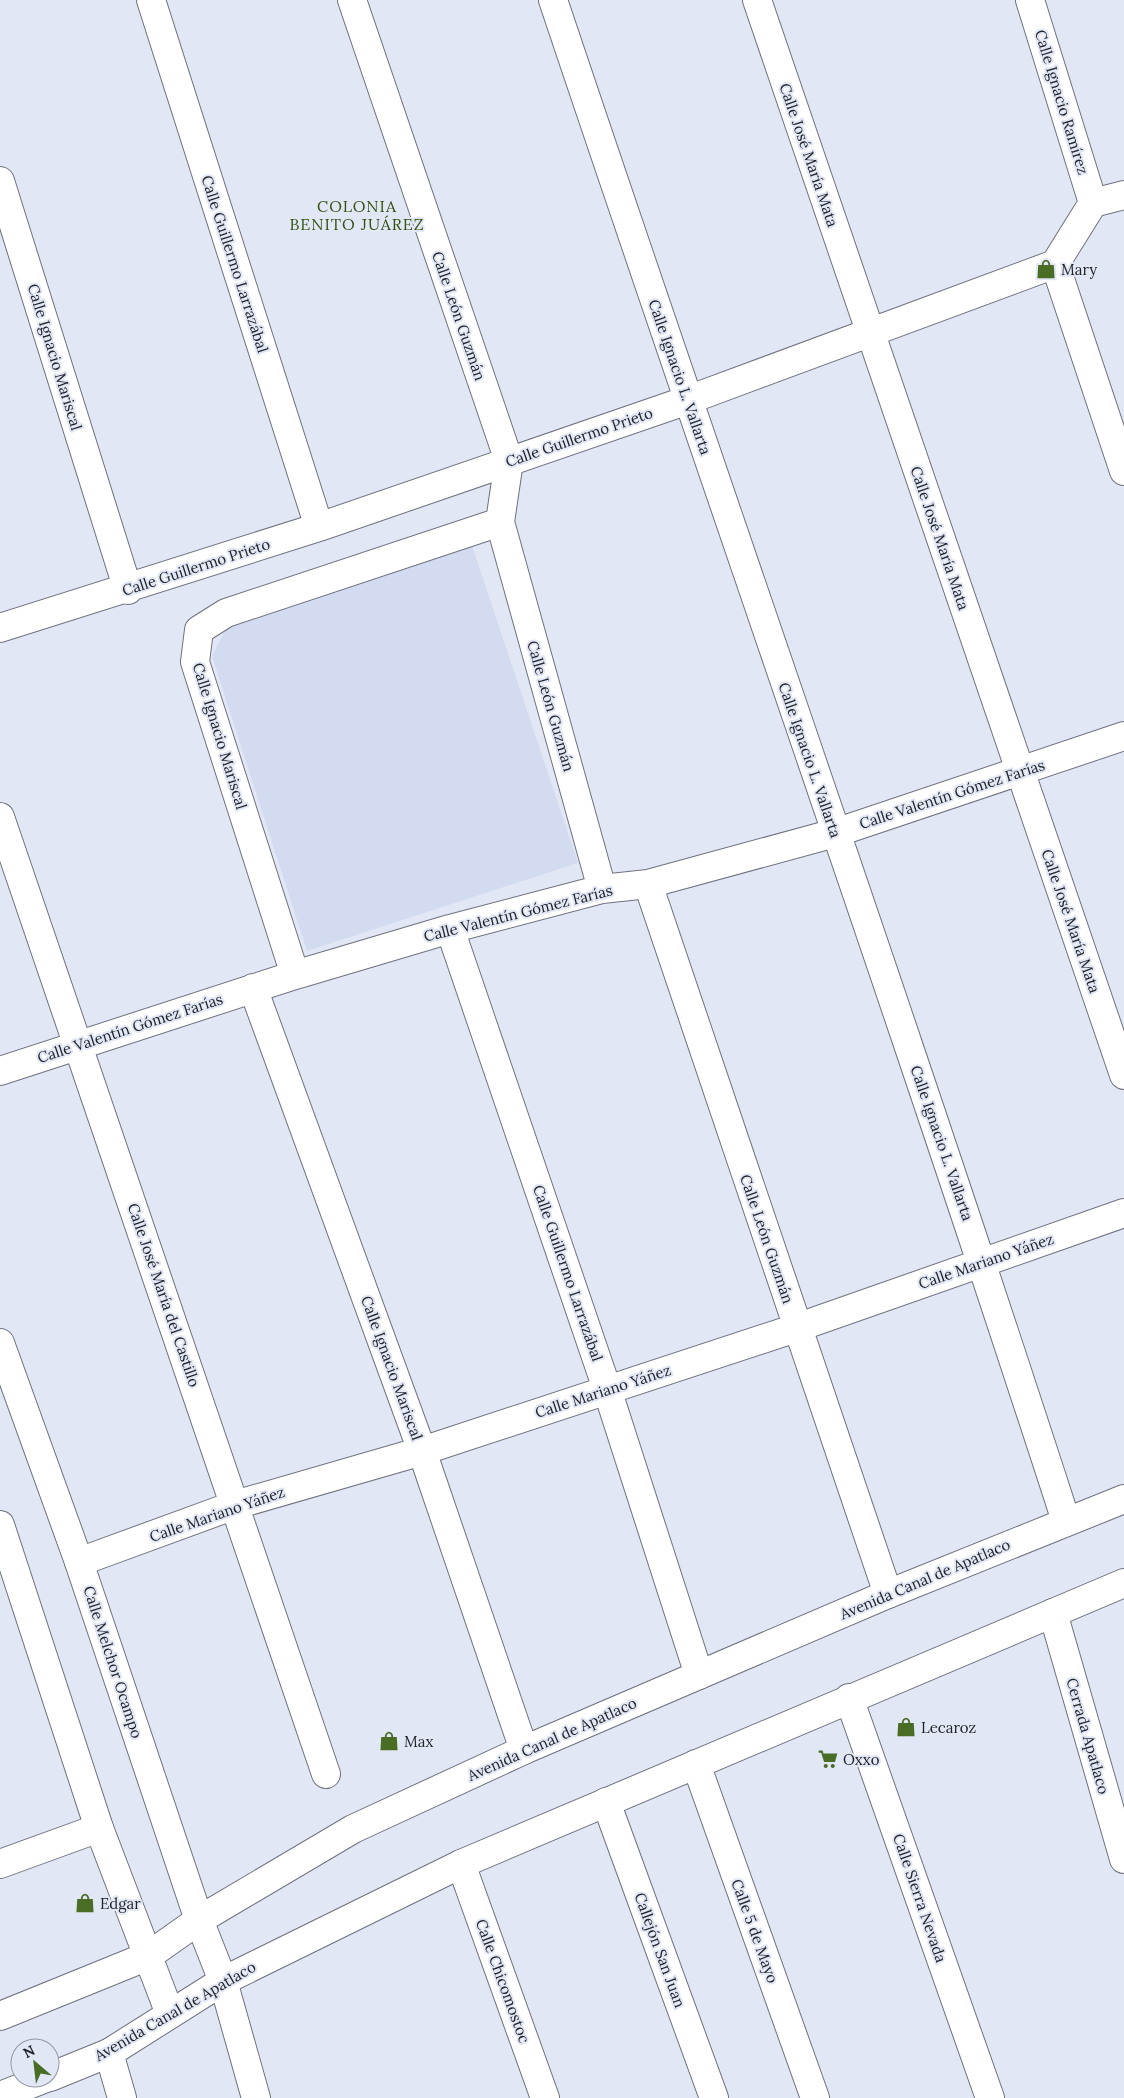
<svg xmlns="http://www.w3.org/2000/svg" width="1124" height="2098" font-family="Lora,serif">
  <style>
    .built { fill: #d2dbf0 }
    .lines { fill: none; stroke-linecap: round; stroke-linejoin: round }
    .minor-casing { stroke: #6d727e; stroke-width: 30 }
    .tertiary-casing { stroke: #6d727e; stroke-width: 30 }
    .minor { stroke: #fff; stroke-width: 28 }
    .tertiary { stroke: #fff; stroke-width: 28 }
    .labels { text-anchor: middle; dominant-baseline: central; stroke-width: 4; stroke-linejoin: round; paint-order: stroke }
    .street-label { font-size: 15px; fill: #212328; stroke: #e2e7f6 }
    .poi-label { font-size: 15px; fill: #212328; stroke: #e2e7f6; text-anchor: start }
    .neighbourhood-label { font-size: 16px; letter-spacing: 1px; fill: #33520f; stroke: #e2e7f6 }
  </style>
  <rect width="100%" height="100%" fill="#e2e7f6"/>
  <!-- built -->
  <path class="built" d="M471 543 578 863 307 951 212 656 227 626Z"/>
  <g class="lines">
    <defs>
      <path id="minor" d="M151 0 319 527
        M352 0 509 461 500 522 602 889
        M553 0C723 507 901 1012 1066 1521
        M757 0 1124 1075
        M1030 0 1093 203
        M0 181 128 590
        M1055 264 1124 471
        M0 628 319 527 688 400 1055 264 1093 203 1124 195
        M0 817 326 1774
        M648 884 888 1594
        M450 929 607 1389 699 1675
        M295 975 195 662 199 630 226 613 500 522
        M253 988 422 1451 524 1750
        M0 1071 295 975 450 929 602 889 648 884 835 833 1124 736
        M79 1562 235 1505 422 1451 796 1328 1124 1213
        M1053 1613 1124 1859
        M849 1698 990 2098
        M696 1764 815 2098
        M606 1802 714 2098
        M0 1864 99 1828
        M461 1864 545 2098
        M223 1981 256 2098
        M109 2053 122 2098"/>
      <path id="tertiary" d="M0 1343 79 1562 199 1920 223 1981
        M0 1525 99 1828 170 2014
        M0 2016 148 1956 199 1920 353 1829 524 1750 888 1594 1124 1499
        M50 2077 109 2053 223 1981 461 1864 1124 1583
        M0 2096 46 2078"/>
    </defs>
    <!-- minor casing -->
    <use href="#minor" class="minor-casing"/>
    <!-- tertiary casing -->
    <use href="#tertiary" class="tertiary-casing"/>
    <!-- minor -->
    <use href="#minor" class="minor"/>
    <!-- tertiary -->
    <use href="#tertiary" class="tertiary"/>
  </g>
  <!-- icons -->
  <defs>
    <symbol id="shop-bare" viewBox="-9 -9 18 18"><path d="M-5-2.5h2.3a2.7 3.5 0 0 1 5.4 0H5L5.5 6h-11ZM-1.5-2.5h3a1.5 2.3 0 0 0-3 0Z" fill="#496d25" stroke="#e2e7f6" stroke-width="2.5" paint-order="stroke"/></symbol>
    <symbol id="supermarket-bare" viewBox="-9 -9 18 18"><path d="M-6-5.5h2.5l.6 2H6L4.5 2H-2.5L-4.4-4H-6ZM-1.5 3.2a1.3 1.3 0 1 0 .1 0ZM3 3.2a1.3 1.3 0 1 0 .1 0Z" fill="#496d25" stroke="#e2e7f6" stroke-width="2.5" paint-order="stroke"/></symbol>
  </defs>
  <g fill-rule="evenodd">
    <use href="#shop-bare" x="1032" y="255" width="28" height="28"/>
    <use href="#shop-bare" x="892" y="1713" width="28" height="28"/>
    <use href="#shop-bare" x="375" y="1727" width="28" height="28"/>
    <use href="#supermarket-bare" x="814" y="1745" width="28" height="28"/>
    <use href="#shop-bare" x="71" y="1889" width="28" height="28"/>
  </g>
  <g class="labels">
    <!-- street labels -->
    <g class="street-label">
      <text transform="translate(1062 102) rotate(73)">Calle Ignacio Ramírez</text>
      <text transform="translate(809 155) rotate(71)">Calle José María Mata</text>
      <text transform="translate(235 264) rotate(72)">Calle Guillermo Larrazábal</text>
      <text transform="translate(459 316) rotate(71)">Calle León Guzmán</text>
      <text transform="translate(55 357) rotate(73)">Calle Ignacio Mariscal</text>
      <text transform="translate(680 377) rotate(71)">Calle Ignacio L. Vallarta</text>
      <text transform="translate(579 437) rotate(-19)">Calle Guillermo Prieto</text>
      <text transform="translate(940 538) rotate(71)">Calle José María Mata</text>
      <text transform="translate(196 567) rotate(-18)">Calle Guillermo Prieto</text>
      <text transform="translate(551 706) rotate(74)">Calle León Guzmán</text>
      <text transform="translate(220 736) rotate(73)">Calle Ignacio Mariscal</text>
      <text transform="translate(810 760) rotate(71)">Calle Ignacio L. Vallarta</text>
      <text transform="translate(952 794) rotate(-18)">Calle Valentín Gómez Farías</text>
      <text transform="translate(518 913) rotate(-14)">Calle Valentín Gómez Farías</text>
      <text transform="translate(1071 921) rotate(71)">Calle José María Mata</text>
      <text transform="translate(130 1028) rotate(-18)">Calle Valentín Gómez Farías</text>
      <text transform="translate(942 1143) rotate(71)">Calle Ignacio L. Vallarta</text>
      <text transform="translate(767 1239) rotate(71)">Calle León Guzmán</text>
      <text transform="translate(986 1261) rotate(-19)">Calle Mariano Yáñez</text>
      <text transform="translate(568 1273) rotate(71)">Calle Guillermo Larrazábal</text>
      <text transform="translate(164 1295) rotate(71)">Calle José María del Castillo</text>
      <text transform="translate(392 1368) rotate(70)">Calle Ignacio Mariscal</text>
      <text transform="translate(603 1391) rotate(-18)">Calle Mariano Yáñez</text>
      <text transform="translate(217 1514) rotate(-19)">Calle Mariano Yáñez</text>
      <text transform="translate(925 1579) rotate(-23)">Avenida Canal de Apatlaco</text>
      <text transform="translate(113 1662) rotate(72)">Calle Melchor Ocampo</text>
      <text transform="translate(1088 1736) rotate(74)">Cerrada Apatlaco</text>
      <text transform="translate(552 1739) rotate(-24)">Avenida Canal de Apatlaco</text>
      <text transform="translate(920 1898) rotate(71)">Calle Sierra Nevada</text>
      <text transform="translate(755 1931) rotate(70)">Calle 5 de Mayo</text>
      <text transform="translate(660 1950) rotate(70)">Callejón San Juan</text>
      <text transform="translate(503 1981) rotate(70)">Calle Chicomostoc</text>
      <text transform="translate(175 2011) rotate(-30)">Avenida Canal de Apatlaco</text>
    </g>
    <!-- poi labels -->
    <g class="poi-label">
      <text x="1061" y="269">Mary</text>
      <text x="921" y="1727">Lecaroz</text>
      <text x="404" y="1741">Max</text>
      <text x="843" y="1759">Oxxo</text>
      <text x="100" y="1903">Edgar</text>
    </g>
    <!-- neighbourhood labels -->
    <g class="neighbourhood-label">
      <text x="357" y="206">COLONIA<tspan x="357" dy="18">BENITO JUÁREZ</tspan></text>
    </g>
  </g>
  <!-- north arrow -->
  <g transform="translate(35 2063) rotate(332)"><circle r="24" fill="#e2e7f6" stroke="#9599a4"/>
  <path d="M0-4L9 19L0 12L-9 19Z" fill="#496d25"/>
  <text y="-8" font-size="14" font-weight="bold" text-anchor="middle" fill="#212328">N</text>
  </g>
</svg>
